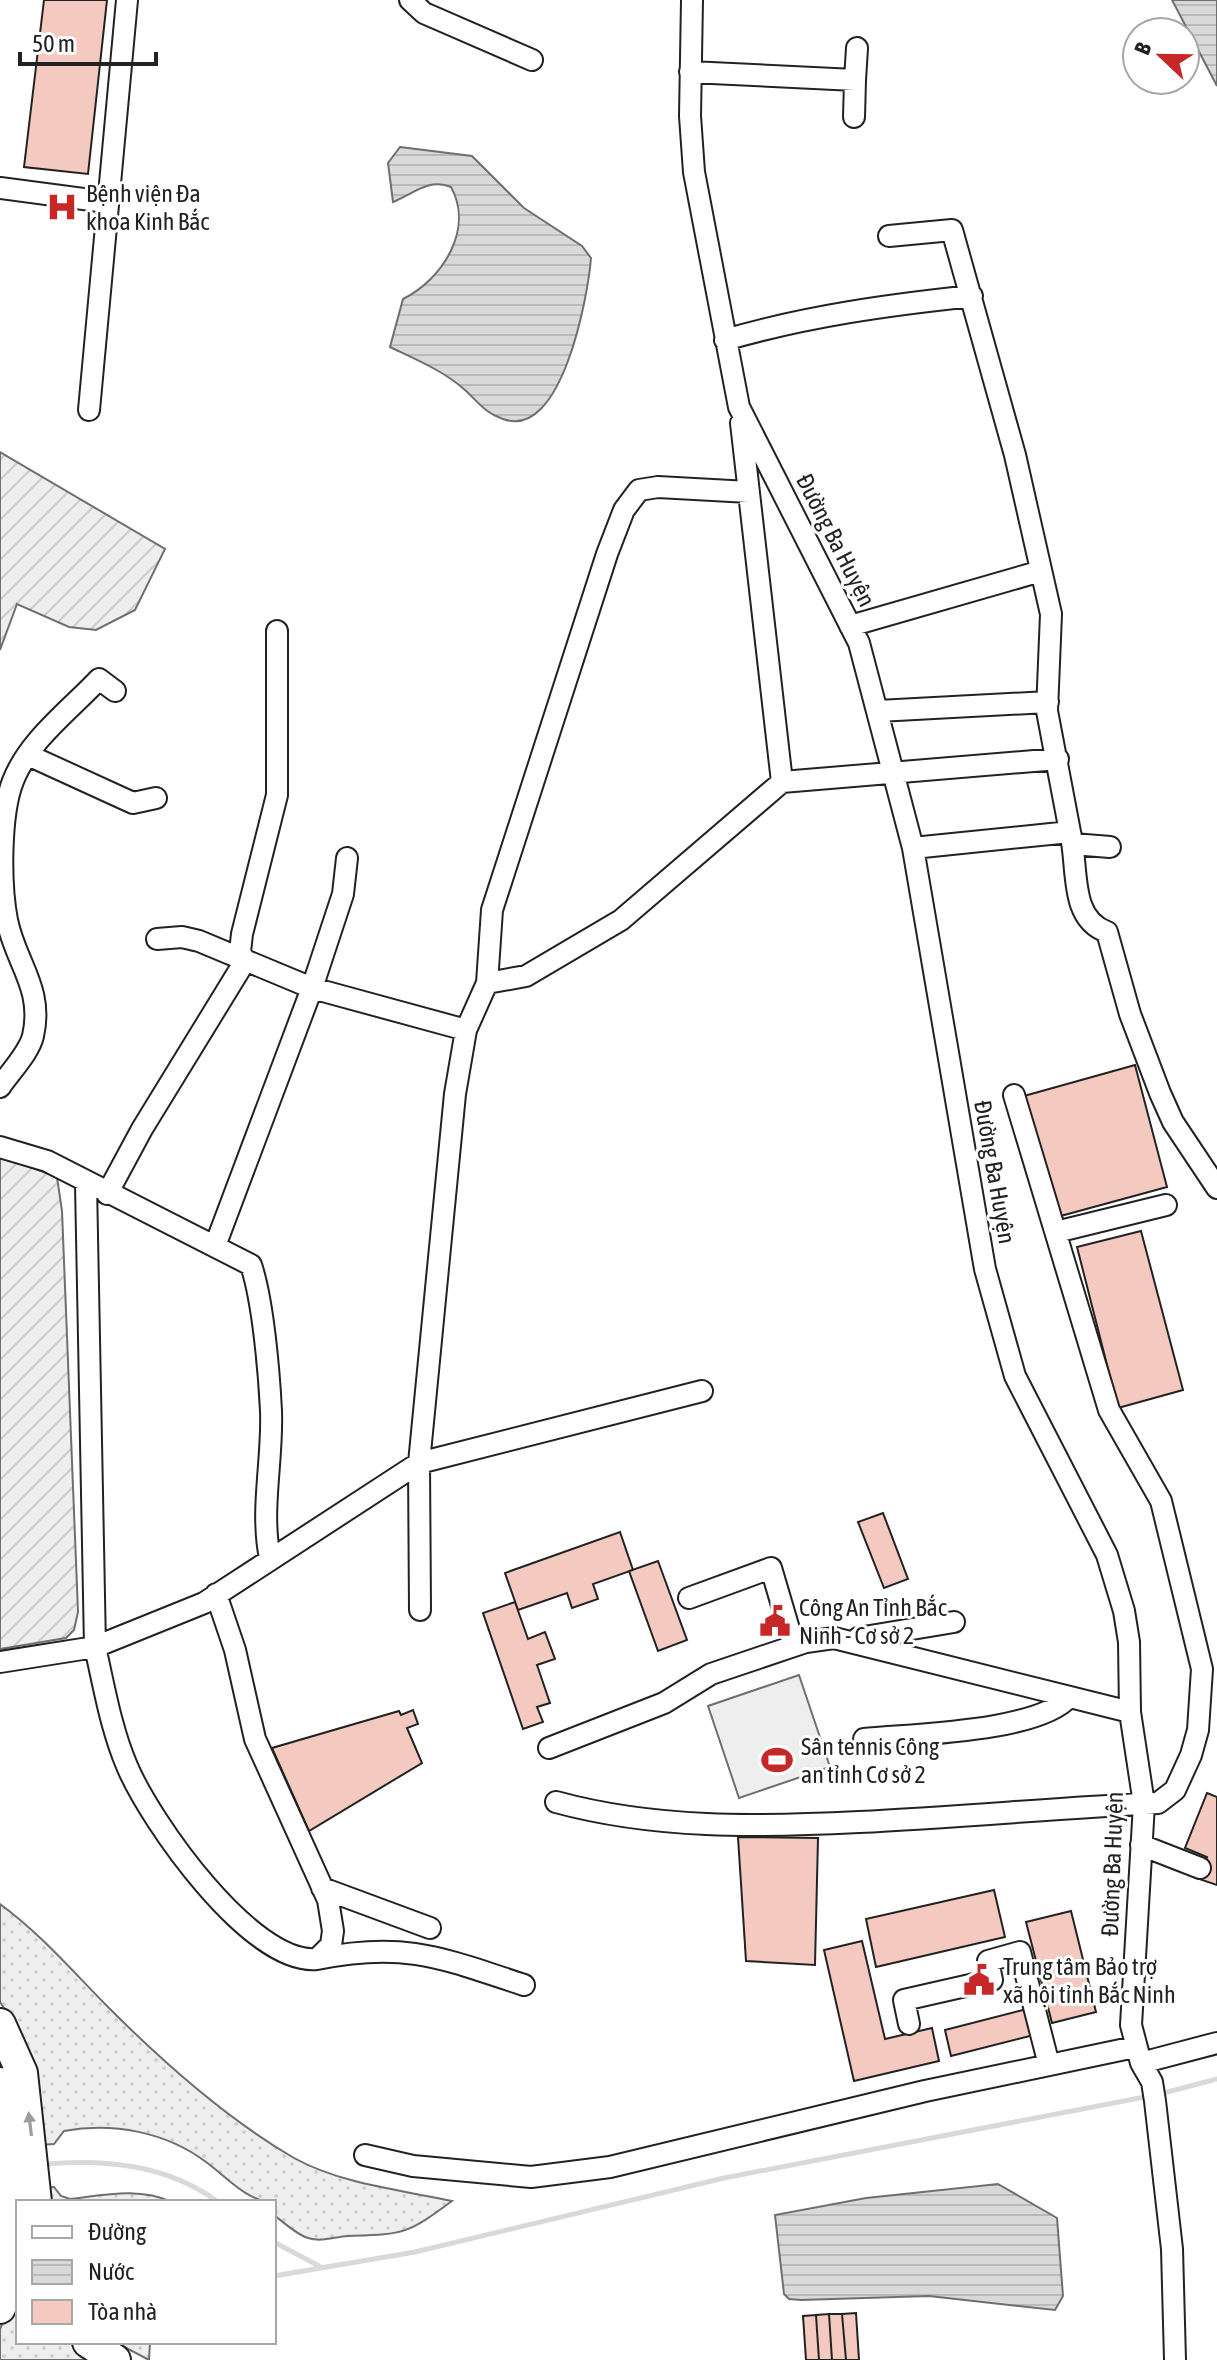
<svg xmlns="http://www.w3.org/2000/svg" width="1217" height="2360" font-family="'Asap Condensed',sans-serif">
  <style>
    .grass { fill: url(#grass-dots); stroke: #6f6f6f; stroke-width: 2 }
    .garden { fill: url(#garden-furrows); stroke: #6f6f6f; stroke-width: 2 }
    .pitch { fill: #eee; stroke: #6f6f6f; stroke-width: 2 }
    .water { fill: url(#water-rules); stroke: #6f6f6f; stroke-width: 2 }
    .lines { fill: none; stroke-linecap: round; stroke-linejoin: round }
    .stream { stroke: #d9d9d9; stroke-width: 5 }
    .building { fill: #f3c9c0; stroke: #222; stroke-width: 2 }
    .minor-casing { stroke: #222; stroke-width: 24 }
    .highway-casing { stroke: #222; stroke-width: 34 }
    .minor { stroke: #fff; stroke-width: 20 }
    .highway { stroke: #fff; stroke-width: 30 }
    .oneway { fill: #9c9c9c }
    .labels { text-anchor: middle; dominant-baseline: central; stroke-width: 6; stroke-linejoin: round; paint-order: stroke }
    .poi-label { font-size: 24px; fill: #222; stroke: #fff; text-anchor: start }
    .street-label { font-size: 24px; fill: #222; stroke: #fff }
  </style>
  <defs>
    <pattern id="grass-dots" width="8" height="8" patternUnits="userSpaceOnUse" patternTransform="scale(2)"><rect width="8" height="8" fill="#eee"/><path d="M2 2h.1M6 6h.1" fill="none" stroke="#ccc" stroke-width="1.8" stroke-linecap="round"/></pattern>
    <pattern id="garden-furrows" width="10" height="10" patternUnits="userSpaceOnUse" patternTransform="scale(2)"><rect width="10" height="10" fill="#eee"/><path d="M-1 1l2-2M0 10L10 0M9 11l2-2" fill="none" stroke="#ccc"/></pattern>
    <pattern id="water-rules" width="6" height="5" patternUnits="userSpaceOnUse" patternTransform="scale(2)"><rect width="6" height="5" fill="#d9d9d9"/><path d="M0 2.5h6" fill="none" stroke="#bababa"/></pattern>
  </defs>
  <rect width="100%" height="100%" fill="#fff"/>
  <!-- grass -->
  <path class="grass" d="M0 1904C41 1934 74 1973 110 2009 165 2064 227 2119 294 2158 341 2184 401 2190 452 2201 406 2235 404 2234 348 2236 333 2237 320 2243 305 2237 294 2232 283 2222 274 2215V2202C247 2202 228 2178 206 2162 166 2132 113 2122 64 2131L54 2144 40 2145 12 2021 0 2002Z
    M54 2187 61 2196 70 2199C105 2195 139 2187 172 2202H43L42 2188Z
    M18 2290V2342H72L100 2360H0V2329Z
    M115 2342H150L149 2360Z"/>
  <!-- garden -->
  <path class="garden" d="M0 452 165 549 135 610 96 630 69 627 17 604 0 650Z
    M0 1156 57 1177 62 1211 78 1612 74 1630 66 1638 0 1649Z"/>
  <!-- pitch -->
  <path class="pitch" d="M799 1675 830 1767 739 1798 708 1706Z"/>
  <!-- water -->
  <path class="water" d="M1172 0H1217V86Z
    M400 147 472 156 524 208 582 246 591 258C588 296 562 441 503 419 485 413 478 402 465 390 444 371 415 359 390 347L403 299C443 279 474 229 451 187 429 178 413 194 393 202L388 163Z
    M998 2184 1057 2218 1063 2296 1055 2310 929 2296 801 2300 789 2299 784 2294 775 2215 866 2198Z"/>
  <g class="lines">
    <!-- stream -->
    <path class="stream" d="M1160 2094 1217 2079
      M47 2164C107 2159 168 2165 218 2202
      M274 2242 319 2266
      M274 2276 415 2252 724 2178 1150 2096"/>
  </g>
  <!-- building -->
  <path class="building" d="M44 0H107L88 174 24 167Z
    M1135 1065 1167 1187 1057 1217 1024 1096Z
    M1141 1231 1183 1390 1118 1408 1077 1247Z
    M883 1513 908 1579 884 1588 858 1522Z
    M620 1532 633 1570 593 1584 598 1599 572 1608 567 1593 518 1610 505 1573Z
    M658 1561 687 1640 658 1651 629 1571Z
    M515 1602 528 1639 545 1632 555 1659 537 1665 550 1703 537 1707 543 1722 523 1729 483 1613Z
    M413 1710 418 1724 407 1728 422 1763 309 1831 272 1748 399 1711 401 1715Z
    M1207 1793 1217 1797V1885L1199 1879 1207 1857 1185 1848Z
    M738 1837 818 1838 815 1965 746 1961Z
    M994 1890 1005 1937 876 1967 866 1919Z
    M1071 1911 1096 2012 1052 2023 1026 1922Z
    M862 1941 885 2039 932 2028 939 2061 854 2081 824 1950Z
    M1027 2009 1034 2035 951 2056 945 2030Z
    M856 2313 859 2360H846L842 2314Z
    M829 2314H842L846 2360H832Z
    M829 2314 832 2360H819L816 2315Z
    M816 2315 819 2360H806L803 2316Z"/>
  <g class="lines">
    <defs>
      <path id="minor" d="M410 0 424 13 532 60
        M692 0 690 116 694 172 739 407 859 643 913 848 985 1269 1015 1376 1107 1555 1124 1611 1129 1642 1130 1712 1144 1804 1131 2025 1141 2063 1152 2082 1155 2101 1172 2249 1175 2360
        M690 72 855 80 854 117
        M855 80 857 48
        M0 188 106 202
        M889 236 952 230 1015 455 1051 614 1047 711 1070 832 913 848
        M725 340C807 316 888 305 972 296
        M89 410 127 0
        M850 626 1041 571
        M878 711 1048 702
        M28 755 133 803 156 798
        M782 782 1058 759
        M1070 832C1079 866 1068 918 1107 932L1130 1014 1160 1093 1173 1122 1217 1188
        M1073 844 1110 847
        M157 939 182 937 199 941 312 988 466 1030
        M245 961 240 952 242 934 277 795V631
        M487 983 492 910 607 554 624 510 639 490 658 487 749 492
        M0 1087C10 1072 29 1053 33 1036 44 988 15 962 7 920 0 884 0 814 13 781 29 740 70 710 99 679L115 691
        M0 1147 47 1161 251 1265C263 1301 269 1371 271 1411 273 1460 260 1510 270 1558
        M86 1184 95 1647 204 1603 419 1463 455 1094 466 1030 487 983 526 976 621 920 782 782 741 423
        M107 1194 142 1129 245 961
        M1056 1232 1166 1205
        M215 1246 312 988 343 894 347 858
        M689 1598 771 1568 794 1646
        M420 1610 419 1463 702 1391
        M858 1638 954 1622
        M0 1662 95 1647C104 1686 111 1729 127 1766 150 1821 251 1965 317 1959L331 1945 333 1931 328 1900 255 1739 235 1650 216 1594
        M864 1739C913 1734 1038 1732 1069 1697
        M549 1748 664 1703 711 1674 806 1642 834 1638 1130 1712
        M556 1802C655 1829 757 1827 859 1822 959 1817 1059 1808 1158 1803L1175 1790 1191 1755 1198 1730 1202 1669 1161 1501 1109 1410 1014 1095
        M1141 1845 1200 1868
        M322 1888 430 1928
        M317 1959C405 1941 442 1958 524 1985
        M909 2024 904 2000 992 1980 988 1961 1020 1952 1049 2065
        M1141 2063 1217 2043
        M365 2155 413 2166 531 2177 610 2167 925 2091 1135 2047"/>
      <path id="highway" d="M0 2024 22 2073 36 2202
        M0 2083C13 2136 22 2258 0 2308
        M88 2342 115 2360"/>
    </defs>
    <!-- minor casing -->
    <use href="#minor" class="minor-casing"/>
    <!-- highway casing -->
    <use href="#highway" class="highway-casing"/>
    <!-- minor -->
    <use href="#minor" class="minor"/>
    <!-- highway -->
    <use href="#highway" class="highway"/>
  </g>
  <!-- one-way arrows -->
  <defs><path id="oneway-solid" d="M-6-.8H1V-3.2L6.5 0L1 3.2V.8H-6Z" transform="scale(2)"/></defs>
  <use class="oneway" href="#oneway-solid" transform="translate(30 2124) rotate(-97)"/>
  <!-- icons -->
  <defs>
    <symbol id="hospital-bare" viewBox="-9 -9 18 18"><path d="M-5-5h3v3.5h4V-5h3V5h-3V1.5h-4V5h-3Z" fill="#c62828" stroke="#fff" stroke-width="2.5" paint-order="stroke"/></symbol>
    <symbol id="civic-bare" viewBox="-9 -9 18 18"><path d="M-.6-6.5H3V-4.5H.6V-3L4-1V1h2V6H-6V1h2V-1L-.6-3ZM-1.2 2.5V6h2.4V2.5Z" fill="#c62828" stroke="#fff" stroke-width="2.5" paint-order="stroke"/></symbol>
    <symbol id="stadium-bare" viewBox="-9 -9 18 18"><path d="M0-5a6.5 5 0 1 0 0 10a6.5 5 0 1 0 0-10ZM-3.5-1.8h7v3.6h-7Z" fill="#c62828" stroke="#fff" stroke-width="2.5" paint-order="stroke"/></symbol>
  </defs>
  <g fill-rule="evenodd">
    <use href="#hospital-bare" x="40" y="185" width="44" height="44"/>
    <use href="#civic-bare" x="753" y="1599" width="44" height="44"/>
    <use href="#stadium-bare" x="755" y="1738" width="44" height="44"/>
    <use href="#civic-bare" x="957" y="1958" width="44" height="44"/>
  </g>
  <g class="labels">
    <!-- poi labels -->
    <g class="poi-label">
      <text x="86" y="193">Bệnh viện Đa<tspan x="86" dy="28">khoa Kinh Bắc</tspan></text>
      <text x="799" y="1607">Công An Tỉnh Bắc<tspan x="799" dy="28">Ninh - Cơ sở 2</tspan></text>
      <text x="801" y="1746">Sân tennis Công<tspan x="801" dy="28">an tỉnh Cơ sở 2</tspan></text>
      <text x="1003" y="1966">Trung tâm Bảo trợ<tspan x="1003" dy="28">xã hội tỉnh Bắc Ninh</tspan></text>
    </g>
    <!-- street labels -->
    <g class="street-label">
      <text transform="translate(836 540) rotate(63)">Đường Ba Huyện</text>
      <text transform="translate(995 1172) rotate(80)">Đường Ba Huyện</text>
      <text transform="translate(1112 1864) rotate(-88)">Đường Ba Huyện</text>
    </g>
  </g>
  <!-- legend -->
  <rect x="16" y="2200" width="260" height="144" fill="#ffffff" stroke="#a7a7a7" stroke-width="2"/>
  <rect x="32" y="2226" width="40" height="12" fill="#ffffff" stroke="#a7a7a7" stroke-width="2"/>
  <text x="88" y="2240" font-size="24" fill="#222222">Đường</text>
  <rect x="32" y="2260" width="40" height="24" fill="url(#water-rules)" stroke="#a7a7a7" stroke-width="2"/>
  <text x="88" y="2280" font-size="24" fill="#222222">Nước</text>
  <rect x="32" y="2300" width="40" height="24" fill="#f3c9c0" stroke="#a7a7a7" stroke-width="2"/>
  <text x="88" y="2320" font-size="24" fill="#222222">Tòa nhà</text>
  <!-- north arrow -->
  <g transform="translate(1161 56) rotate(292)"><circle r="38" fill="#ffffff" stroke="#a7a7a7" stroke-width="2"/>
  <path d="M0-6L14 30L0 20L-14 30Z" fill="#c62828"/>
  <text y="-12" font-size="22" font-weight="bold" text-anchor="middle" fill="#222222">B</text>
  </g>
  <!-- scale -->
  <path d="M20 52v12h136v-12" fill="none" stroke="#222222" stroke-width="4"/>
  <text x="32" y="52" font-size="24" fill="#222222" stroke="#ffffff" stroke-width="6" paint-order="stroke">50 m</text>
</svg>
